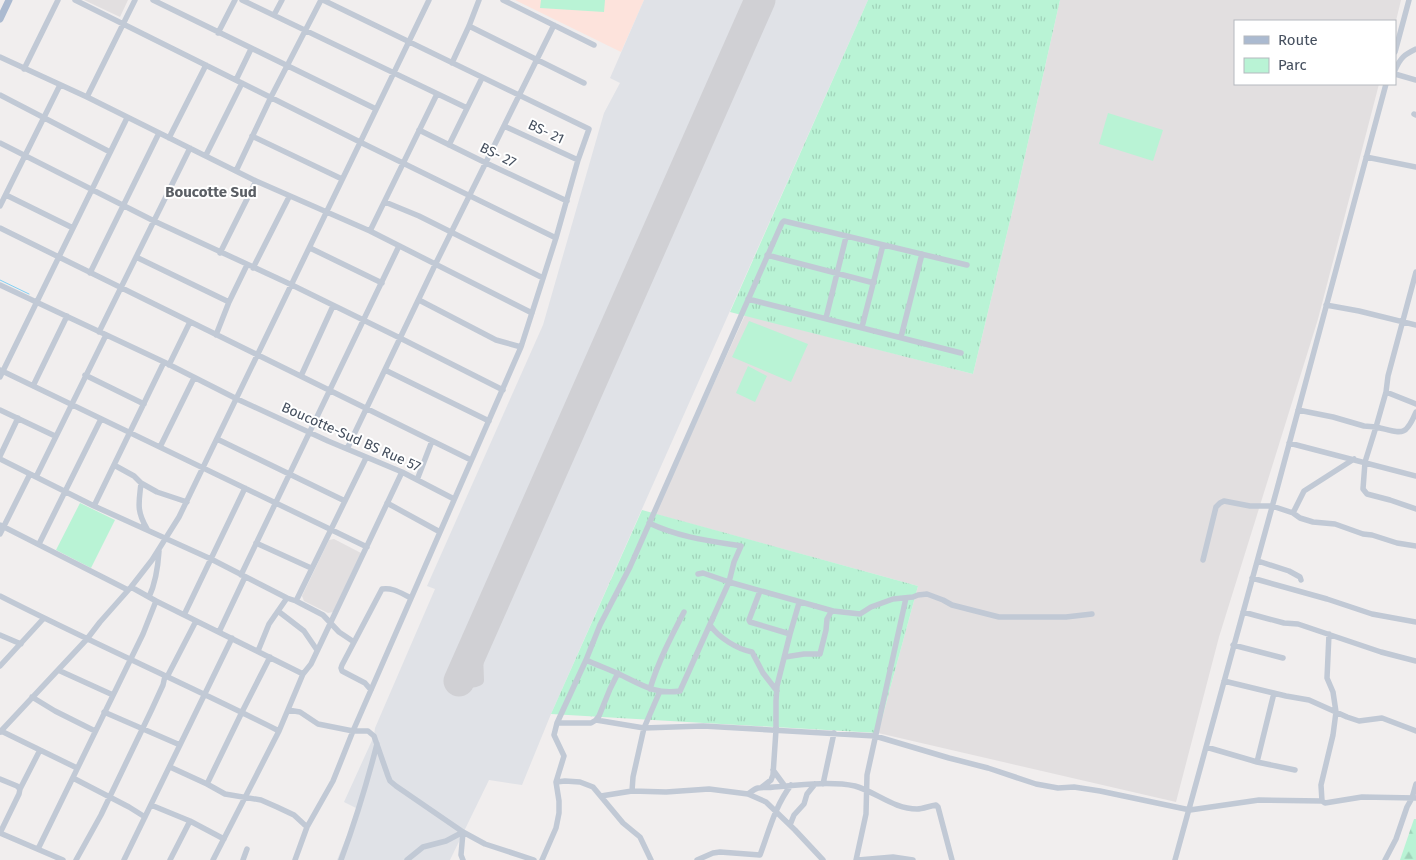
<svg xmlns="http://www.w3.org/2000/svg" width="1416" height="860" font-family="'Fira Sans',sans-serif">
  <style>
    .education { fill: #e2dfe0 }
    .medical { fill: #fde3dc }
    .airport { fill: #e0e2e7 }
    .grass { fill: url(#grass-tufts) }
    .forest { fill: url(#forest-firs) }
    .park { fill: #b9f3d5 }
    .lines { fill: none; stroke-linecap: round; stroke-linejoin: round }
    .stream { stroke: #82d0f4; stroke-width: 1 }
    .taxiway { stroke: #d0d0d4; stroke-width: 12 }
    .runway { stroke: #d0d0d4; stroke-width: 31 }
    .minor { stroke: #c1c9d5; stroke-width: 5.5 }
    .major { stroke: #abbad0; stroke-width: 7 }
    .labels { text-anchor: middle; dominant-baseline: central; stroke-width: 4; stroke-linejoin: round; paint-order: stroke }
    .street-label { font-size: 14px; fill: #454f5e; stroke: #fff }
    .neighbourhood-label { font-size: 15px; font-weight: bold; fill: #5a5e64; stroke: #fff }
  </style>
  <defs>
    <pattern id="grass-tufts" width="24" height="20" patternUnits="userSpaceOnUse" patternTransform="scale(1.25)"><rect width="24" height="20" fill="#b9f3d5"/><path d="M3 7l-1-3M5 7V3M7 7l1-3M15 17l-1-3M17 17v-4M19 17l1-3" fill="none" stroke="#a0d2b9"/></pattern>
    <pattern id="forest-firs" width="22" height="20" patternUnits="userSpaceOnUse" patternTransform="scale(1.25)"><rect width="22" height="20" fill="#b9f3d5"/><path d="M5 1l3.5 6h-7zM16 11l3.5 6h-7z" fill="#a0d2b9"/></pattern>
  </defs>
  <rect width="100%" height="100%" fill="#f1eeee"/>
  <!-- education -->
  <path class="education" d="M84 0H128L120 17Z
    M1060 0H1401L1395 25V21H1235V84H1379L1318 319 1219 637 1176 802 878 733 918 586 655 514 745 315 973 374 1016 196Z
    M334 539 361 553 333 612 328 613 304 601 302 596 329 540Z"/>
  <!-- medical -->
  <path class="medical" d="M515 0H644L621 52Z"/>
  <!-- airport -->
  <path class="airport" d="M644 0H868L551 714 522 785 489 780 450 860H337L358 809 344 802 374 736 375 728 435 589 427 586 543 325 604 113 620 83 610 78Z"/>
  <!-- grass -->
  <path class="grass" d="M868 0H1060L1016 196 973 374 730 312Z
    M642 510 918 586 878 733 551 714Z"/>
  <!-- forest -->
  <path class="forest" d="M1414 819H1416V860H1400Z"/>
  <!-- park -->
  <path class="park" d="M541 0H605L604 12 540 8Z
    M1108 113 1163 130 1153 161 1099 144Z
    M749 321 808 344 791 382 732 357Z
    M748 366 767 376 755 402 736 393Z
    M80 503 115 520 91 568 56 550Z"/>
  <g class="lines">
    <!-- stream -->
    <path class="stream" d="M0 280 29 294"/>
    <!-- taxiway -->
    <path class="taxiway" d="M471 654C467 657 461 660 459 665 452 678 467 686 478 680L477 654 479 635"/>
    <!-- runway -->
    <path class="runway" d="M459 681 760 0"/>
    <!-- minor -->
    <path class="minor" d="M75 0 360 142 556 238
      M153 0 376 109
      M242 0 467 108
      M503 0 594 45
      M274 15 282 0
      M469 26 584 83
      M218 33 235 0
      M1395 52 1409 0
      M0 57 87 97 256 181 370 231 532 313
      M452 63 469 26 479 0
      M24 69 58 0
      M1395 70C1401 57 1404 55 1416 49
      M1395 74 1416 80
      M236 80 251 49
      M0 95 110 152
      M87 97 135 0
      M1414 114 1416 115
      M504 126 578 160
      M419 130 486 163 567 201
      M252 136 342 179
      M169 138 206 65
      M0 143 154 221 292 285 400 338 503 390
      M449 145 482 78
      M206 155 242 83
      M1366 157 1416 167
      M236 171 271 97 321 0
      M6 195 73 228
      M385 202 419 216 543 278
      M0 206 60 85
      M0 228 471 460
      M370 231 437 94
      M310 248 382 283
      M220 253 256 181
      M767 255 874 283
      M136 257 229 302
      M253 268 289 197
      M90 273 159 133
      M0 285 164 362 237 399 328 441 402 472 454 499
      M748 299 961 353
      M419 300 496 340 521 347
      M1326 305 1359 311 1416 325
      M826 318 846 237
      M862 327 883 245
      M99 332 190 148
      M216 335 229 302 247 265
      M901 337 922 254
      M169 365 190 322
      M0 370 367 547
      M385 370 489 421
      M85 375 144 404
      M301 376 333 306
      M0 377 127 118
      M33 386 67 316
      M1386 392 1416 404
      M0 410 55 436
      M1298 410 1333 417 1364 426 1376 427 1386 392 1388 376 1416 272
      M1416 412C1405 438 1402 433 1376 427L1365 462 1363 489 1367 494 1390 500 1416 509
      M217 439 345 501
      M1289 443 1416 476
      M160 447 194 378
      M347 449 435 265 554 25
      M0 456 18 418
      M0 459 94 506 211 559 287 598 296 601 323 615 339 632 354 642
      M114 465 134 476 141 483 157 492 187 502
      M36 477 106 335
      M417 480 432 441
      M141 483C139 503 136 510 147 529
      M387 503 440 532
      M94 506 164 362
      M1293 513 1304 491 1354 459
      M0 525 128 590
      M0 534 30 474
      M256 543 311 568
      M39 544 101 419
      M1203 560 1216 507 1220 503 1224 501 1250 506H1272L1293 513 1300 518 1313 522 1335 524 1363 534 1372 535 1397 543 1416 546
      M1258 561 1289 571 1300 577 1301 580
      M698 574 703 573 729 582 833 611
      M241 575 399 246
      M1252 578 1327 599 1372 614 1416 622
      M760 591 749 620 750 622 790 634
      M0 596C92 643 186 684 279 731
      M149 597C156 582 158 567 159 551
      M156 601 303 674
      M296 601 366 458
      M278 611 304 631 317 650
      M1243 612 1284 623 1298 624 1381 652 1416 661
      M184 615 245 488
      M710 625C719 638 737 649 752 652L763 673 777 691
      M219 632 245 577
      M0 635 21 644
      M1233 645 1283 658
      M258 651 269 624 287 598
      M785 657 804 654H820L826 630 827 619 831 612 833 611 860 614 871 607 893 599 913 597 918 595 927 594 943 600 952 605 999 617H1066L1092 614
      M586 660C597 665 608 669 619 674 640 684 655 695 680 691L729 582 734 562 741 546C710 541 678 537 649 523
      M0 666 44 618
      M58 670 113 695
      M167 677 196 621
      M1224 681 1286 696 1309 700 1347 717 1359 721 1382 718 1416 731
      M650 689C658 662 671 637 684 612
      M371 690 365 683 342 671 341 668 342 665 382 589C393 587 402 594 411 598
      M32 697 55 711 95 731
      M288 710 300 712 318 724 353 731H368L374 736 388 776 390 781 396 786 463 832 485 844 534 860
      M104 712 180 745
      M596 720 644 728 660 691
      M557 723H591L596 720 599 716 610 689 618 673
      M0 732 87 639 100 622 131 587 152 560 179 517 429 0
      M1206 747 1257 762 1295 770
      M40 750 77 768
      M1257 762 1274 693
      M170 767 207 784 225 794 261 800 277 807 294 815 307 827
      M773 770 784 785
      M73 778 129 807 145 817
      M0 779 17 786 20 789
      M556 782 565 781 580 782 593 787 623 823 640 837 651 860
      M207 784 242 712 270 657
      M823 784 834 733
      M762 787 771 780 773 775 776 730V701L777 686 790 634 799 603
      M632 791 633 777 644 728 703 726 875 736 949 758 988 768 1036 784 1058 788 1074 787 1100 791 1190 810 1259 800 1322 801 1325 803 1362 797 1416 798
      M748 794C751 792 754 789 758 788 763 787 768 788 774 787 798 785 831 781 855 786 876 792 894 809 917 809 923 809 929 806 936 805L938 807 952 860
      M601 796 632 791 666 792 709 789 748 794 766 802 795 830 823 860
      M1322 801 1321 785 1333 735 1336 712 1333 692 1327 678 1329 634
      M151 805 190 821 224 839
      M790 825 794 815 804 804 807 794 815 784
      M0 833 19 794 20 789 40 750 1 731
      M0 833 63 860
      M38 849 143 634 156 601 131 587
      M76 860 101 815 152 709 163 685 165 676
      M124 860 232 638
      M170 860 190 821
      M213 860 279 731 303 674 311 664 402 472
      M243 860 247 849
      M295 860 307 827 333 781 353 731 521 347 556 238 578 160 589 129 323 0
      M341 860C355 822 367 783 377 744
      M407 860 423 847 446 841 463 832
      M463 860 461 855 463 832
      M542 860 556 828 559 813V801L556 782 564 756 554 735 557 723 586 660 600 625 630 567 782 223 784 221 967 265
      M697 860 713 853 720 852 760 855C769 831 775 806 791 785
      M856 860 866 814 867 775 906 598
      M858 860 893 857 913 860
      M1175 860 1277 489 1386 84
      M1385 860 1396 839 1407 807 1412 798 1416 784"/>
    <!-- major -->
    <path class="major" d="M0 19 9 0"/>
  </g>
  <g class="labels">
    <!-- street labels -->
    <g class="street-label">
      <text transform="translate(546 132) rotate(25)">BS- 21</text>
      <text transform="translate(498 155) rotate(26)">BS- 27</text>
      <text transform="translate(351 437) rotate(24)">Boucotte-Sud BS Rue 57</text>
    </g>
    <!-- neighbourhood labels -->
    <g class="neighbourhood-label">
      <text x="211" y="192">Boucotte Sud</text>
    </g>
  </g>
  <!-- legend -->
  <rect x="1234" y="20" width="162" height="65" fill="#ffffff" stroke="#b5b9bf"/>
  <rect x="1244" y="36" width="25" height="8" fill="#abbad0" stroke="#b5b9bf"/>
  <text x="1278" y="45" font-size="15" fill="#454f5e">Route</text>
  <rect x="1244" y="58" width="25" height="15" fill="#b9f3d5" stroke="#b5b9bf"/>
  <text x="1278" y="70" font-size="15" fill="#454f5e">Parc</text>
</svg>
